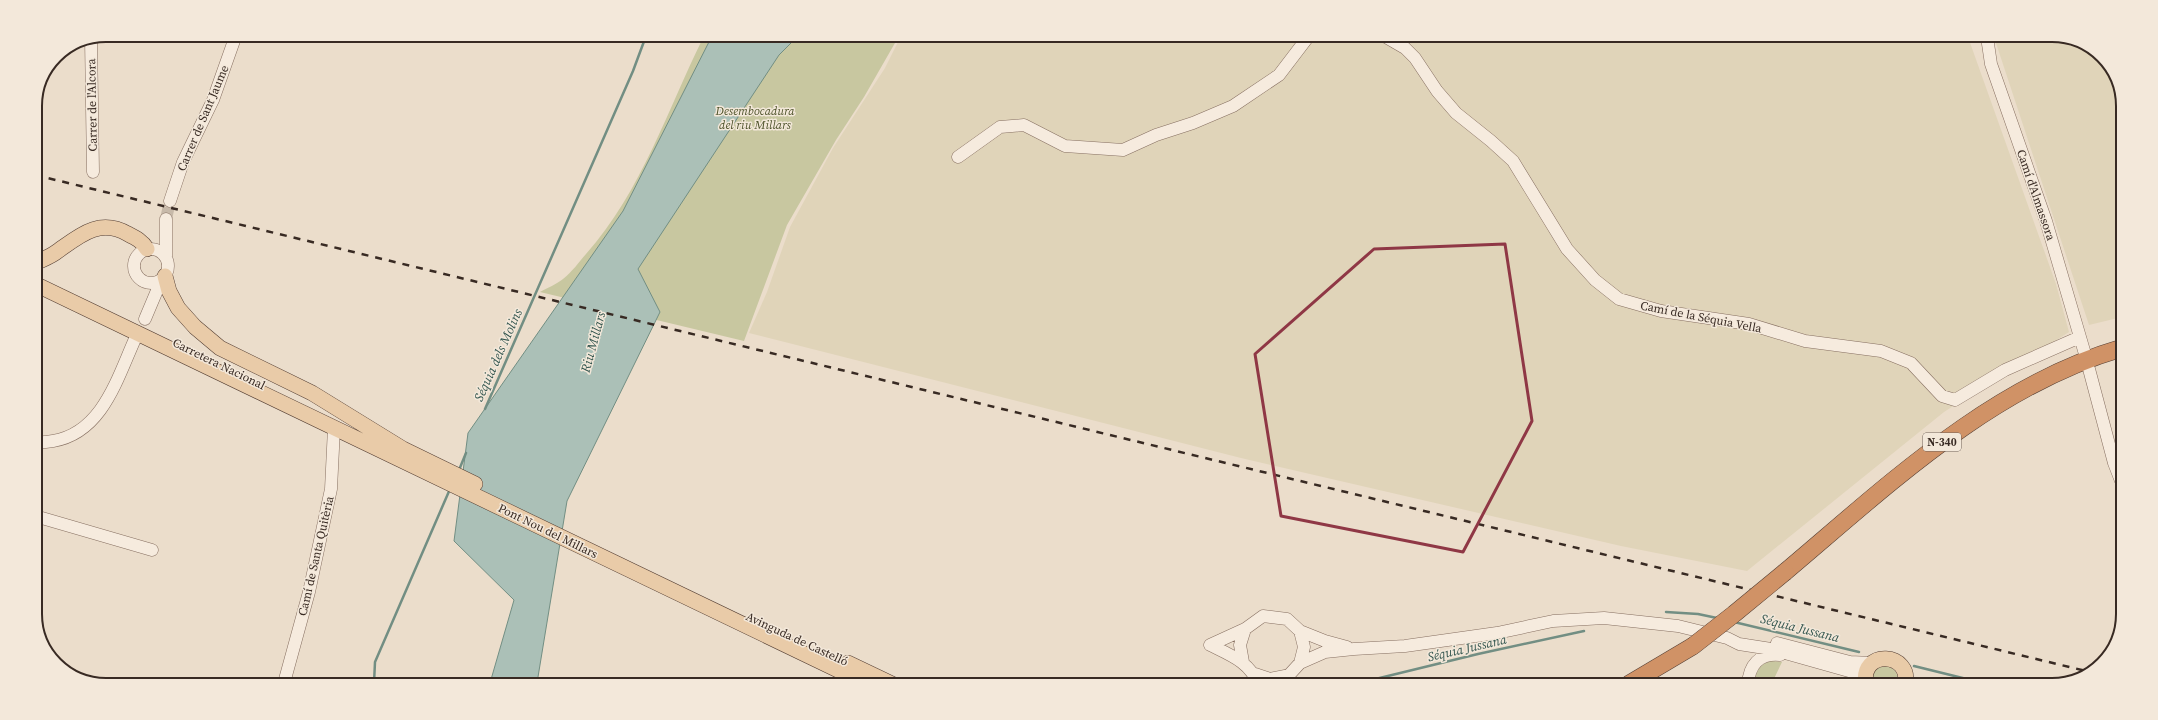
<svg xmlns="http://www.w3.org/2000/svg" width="2158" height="720" font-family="'Source Serif 4',serif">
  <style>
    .farmland { fill: #e0d4b9 }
    .green { fill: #c8c7a0 }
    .water { fill: #abc0b7; stroke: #728e83 }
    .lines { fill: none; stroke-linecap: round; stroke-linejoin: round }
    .stream { stroke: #728e83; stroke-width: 2.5 }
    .minor-tunnel { stroke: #c7b9a9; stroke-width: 12; stroke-dasharray: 12 6; stroke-linecap: butt }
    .minor-casing { stroke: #866f61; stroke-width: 13 }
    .major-casing { stroke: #553f34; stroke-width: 16 }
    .highway-casing { stroke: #553f34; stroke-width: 18 }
    .minor { stroke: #f6ebde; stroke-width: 12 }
    .major { stroke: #e9cba8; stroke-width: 15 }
    .highway { stroke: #d09266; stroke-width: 17 }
    .rail { stroke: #382a23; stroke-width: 2.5; stroke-dasharray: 7 7; stroke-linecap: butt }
    .highway-bridge-casing { stroke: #553f34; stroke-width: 18; stroke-linecap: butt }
    .highway-bridge { stroke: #d09266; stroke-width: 17 }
    .marked { fill: none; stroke: #8f3745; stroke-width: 3; stroke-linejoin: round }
    .labels { text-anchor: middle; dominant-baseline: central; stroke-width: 3; stroke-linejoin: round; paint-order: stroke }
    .shield { fill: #f3e8da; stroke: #70635a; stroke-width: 1 }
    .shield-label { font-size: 11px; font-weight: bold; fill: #382a23 }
    .street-label { font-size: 12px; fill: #382a23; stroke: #f3e8da }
    .park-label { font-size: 12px; font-style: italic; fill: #4e532b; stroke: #f3e8da }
    .water-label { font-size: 13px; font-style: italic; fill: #34564f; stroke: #f3e8da }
    .rim { fill: none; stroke: #382a23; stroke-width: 2 }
  </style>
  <rect width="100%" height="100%" fill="#ebddcb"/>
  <!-- farmland -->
  <path class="farmland" d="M901 36 1968 37 2056 284 2069 332 1944 412 1747 571 1621 546 1241 458 749 333 767 292 790 227 833 148 885 68Z
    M1994 37H2071L2108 62 2123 101 2122 317 2089 325Z"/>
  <!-- green -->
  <path class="green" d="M704 36H899L864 97 836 140 787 225 744 341 540 292C547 288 557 284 563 279 572 272 579 262 586 254 642 191 667 110 704 36Z
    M1771 661 1782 662 1771 685H1755C1755 672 1759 664 1771 661Z
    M1883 665C1896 668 1898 672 1898 685H1871L1872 672Z"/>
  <!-- water -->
  <path class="water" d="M712 36H798L779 55 638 269 660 312 567 501 537 683H490L514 600 454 541 468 433 623 211Z"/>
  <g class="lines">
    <!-- stream -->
    <path class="stream" d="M485 409 633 71 646 36
      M459 470 466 453
      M1666 612 1698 614 1717 618
      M1734 622 1859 652
      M1914 666 1991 685
      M374 683 375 662 450 489
      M1355 684 1478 654 1584 631"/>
    <!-- minor-tunnel -->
    <path class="minor-tunnel" d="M166 219 170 201"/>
    <defs>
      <path id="minor" d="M1386 37 1405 48 1415 58 1437 91 1456 113 1491 141 1513 161 1567 249 1595 280 1619 299 1661 311 1749 324 1805 341 1881 351 1911 363 1942 396 1955 400 2005 370 2080 337
        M1987 37 1991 64 2046 221 2085 354
        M91 38 93 172
        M958 157 1000 127 1024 125 1065 146 1123 150 1156 135 1193 123 1233 106 1279 75 1308 37
        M170 201 183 162 213 100 236 35
        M134 266a17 17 0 1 1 34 0a17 17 0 1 1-34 0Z
        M166 256V219
        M145 319 161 281
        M2089 369 2114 463 2121 481
        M35 442C41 443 47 442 53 441 102 433 117 379 135 339
        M35 516 152 550
        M1300 631 1304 647 1300 663
        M1777 643 1850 662 1872 663
        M1210 645 1245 629 1263 616 1287 619 1300 631 1325 641 1347 647
        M1210 645C1230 655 1250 662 1258 684
        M1243 662 1240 645 1245 629
        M1255 674 1270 679 1289 675
        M284 683 309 592 331 489 334 428
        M1284 684 1289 675 1300 663 1325 652 1354 649 1405 646 1497 633 1553 621 1604 618 1678 626 1727 638 1739 644 1771 649 1849 671 1860 674 1865 678
        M1748 685C1749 665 1759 653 1780 655"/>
      <path id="major" d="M35 263C42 260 49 257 55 253 78 237 98 217 128 234 136 238 142 241 147 249
        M165 276 169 291 178 308 195 327 220 348 312 393 403 449 475 484
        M35 284 867 684
        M848 663 892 684
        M1866 685C1859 648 1913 652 1905 685"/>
      <path id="highway" d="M1785 572C1886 487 1991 386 2122 348
        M1629 684 1693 646"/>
    </defs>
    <!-- minor casing -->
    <use href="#minor" class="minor-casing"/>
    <!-- major casing -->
    <use href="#major" class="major-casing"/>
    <!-- highway casing -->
    <use href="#highway" class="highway-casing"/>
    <!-- minor -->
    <use href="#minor" class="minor"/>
    <!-- major -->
    <use href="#major" class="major"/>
    <!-- highway -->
    <use href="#highway" class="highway"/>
    <!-- rail -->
    <path class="rail" d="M35 175 2090 672"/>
    <defs>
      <path id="highway-bridge" d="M1693 646 1734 614 1785 572"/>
    </defs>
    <!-- highway-bridge casing -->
    <use href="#highway-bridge" class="highway-bridge-casing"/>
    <!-- highway-bridge -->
    <use href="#highway-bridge" class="highway-bridge"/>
  </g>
  <!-- marked area -->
  <path class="marked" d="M1505 244 1532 421 1463 552 1281 516 1255 354 1374 249Z"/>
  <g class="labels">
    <!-- shield labels -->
    <rect class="shield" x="1923" y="433" width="38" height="18" rx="3"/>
    <g class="shield-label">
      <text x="1942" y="442">N-340</text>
    </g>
    <!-- street labels -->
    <g class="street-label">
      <text transform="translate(92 105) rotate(-91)">Carrer de l'Alcora</text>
      <text transform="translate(203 118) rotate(-67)">Carrer de Sant Jaume</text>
      <text transform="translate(2036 195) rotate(71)">Camí d'Almassora</text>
      <text transform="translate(1701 317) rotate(11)">Camí de la Séquia Vella</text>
      <text transform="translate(219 364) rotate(26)">Carretera Nacional</text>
      <text transform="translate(548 531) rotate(26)">Pont Nou del Millars</text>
      <text transform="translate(316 556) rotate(-77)">Camí de Santa Quitèria</text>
      <text transform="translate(797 639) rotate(25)">Avinguda de Castelló</text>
    </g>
    <!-- park labels -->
    <g class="park-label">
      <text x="755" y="111">Desembocadura<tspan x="755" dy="14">del riu Millars</tspan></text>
    </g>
    <!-- water labels -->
    <g class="water-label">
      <text transform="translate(593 342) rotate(-75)">Riu Millars</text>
      <text transform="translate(498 355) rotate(-66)">Séquia dels Molins</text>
      <text transform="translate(1800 628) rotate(14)">Séquia Jussana</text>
      <text transform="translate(1467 648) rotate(-13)">Séquia Jussana</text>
    </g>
  </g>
  <!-- crop -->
  <path d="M0 0H2158V720H0ZM106 42H2052A64 64 0 0 1 2116 106V614A64 64 0 0 1 2052 678H106A64 64 0 0 1 42 614V106A64 64 0 0 1 106 42Z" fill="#f3e8da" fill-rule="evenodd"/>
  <path class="rim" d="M106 42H2052A64 64 0 0 1 2116 106V614A64 64 0 0 1 2052 678H106A64 64 0 0 1 42 614V106A64 64 0 0 1 106 42Z"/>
</svg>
